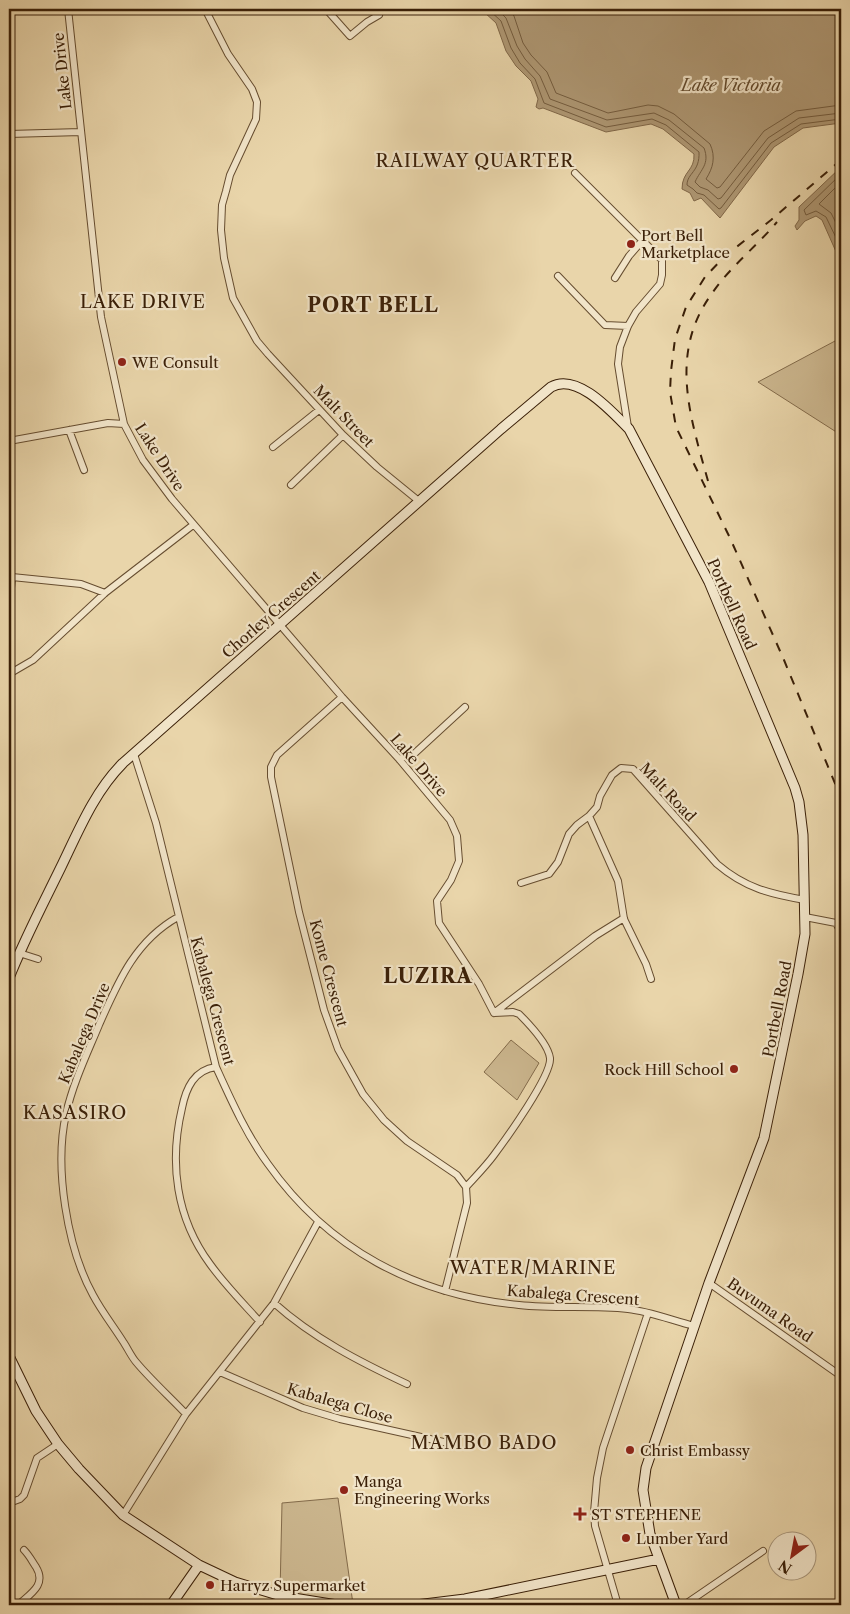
<svg xmlns="http://www.w3.org/2000/svg" width="850" height="1614" font-family="'Libre Caslon Text',serif">
  <style>
    .green { fill: #cbb68e; stroke: #836b4b }
    .water { fill: #ae9773; stroke: #806748 }
    .lines { fill: none; stroke-linecap: round; stroke-linejoin: round }
    .shore { stroke: #745c3e; stroke-width: 1 }
    .street-casing { stroke: #664d30; stroke-width: 8 }
    .secondary-casing { stroke: #3b2008; stroke-width: 11 }
    .street { stroke: #f1e4c8; stroke-width: 6 }
    .secondary { stroke: #f1e4c8; stroke-width: 9 }
    .rail { stroke: #3b2008; stroke-width: 2; stroke-dasharray: 9 9; stroke-linecap: butt }
    .poi-dot { fill: #8f2418; stroke: #f1e4c8; stroke-width: 2 }
    .labels { text-anchor: middle; dominant-baseline: central; stroke-width: 4.5; stroke-linejoin: round; paint-order: stroke }
    .street-label { font-size: 15px; fill: #3b2008; stroke: #f1e4c8 }
    .poi-label { font-size: 15px; fill: #3b2008; stroke: #f1e4c8; text-anchor: start }
    .water-label { font-size: 16px; font-style: italic; fill: #634a2d; stroke: #f1e4c8 }
    .quarter-label { font-size: 18px; letter-spacing: 1px; fill: #3b2008; stroke: #f1e4c8 }
    .district-label { font-size: 20px; font-weight: bold; letter-spacing: 1px; fill: #3b2008; stroke: #f1e4c8 }
  </style>
  <rect width="100%" height="100%" fill="#e9d5aa"/>
  <filter id="stains"><feTurbulence type="fractalNoise" baseFrequency=".004" numOctaves="4"/><feColorMatrix values="0 0 0 0 .2 0 0 0 0 .09 0 0 0 0 .02 0 0 0 .5 -.17"/></filter>
  <radialGradient id="worn" r=".72"><stop offset=".6" stop-color="#630" stop-opacity="0"/><stop offset="1" stop-color="#630" stop-opacity=".3"/></radialGradient>
  <!-- green -->
  <path class="green" d="M835 341 841 347V435L758 382Z
    M511 1040 539 1063 517 1100 484 1072Z
    M338 1498 353 1604 280 1594 282 1503Z"/>
  <!-- water -->
  <path class="water" d="M454 9H841V123L803 128 774 147 720 218 701 198 694 201 690 193 682 189C682 171 695 171 694 154L663 129 651 124 606 132 543 108 539 109 536 107 538 99 531 81 516 66 506 51 496 23 484 12 459 13Z
    M841 167V263L822 220 816 216 805 221 797 230 795 226 799 220V207Z"/>
  <g class="lines">
    <!-- shore -->
    <path class="shore" d="M488 9 501 21 511 48 520 63 535 79 544 103 606 127 652 119 666 125 699 152C700 172 687 173 687 185L693 189 697 193 704 195 719 209 721 208 771 143 801 124 841 119
      M497 9 506 18 517 46 525 59 540 76 550 99 607 120 654 113 669 120 704 148C710 164 701 169 695 182L700 187 708 190 718 199 721 198 768 138 799 118 841 113
      M509 9 514 16 523 43 531 55 547 72 556 93 608 113 648 105 658 106 674 114 710 144C716 157 713 168 706 179L717 188 720 187 764 131 796 111 841 105
      M841 174 804 210 806 215 816 211 826 217 841 248
      M841 182 819 204 831 213 841 233"/>
    <defs>
      <path id="street" d="M68 9 101 317 124 424 143 460 172 499 342 697 399 759 450 820 457 836 459 861 451 880 437 901 439 923 479 984 494 1013 513 1012 519 1014C529 1024 548 1044 550 1058 552 1075 506 1139 494 1155 486 1166 476 1176 466 1187
        M205 9 228 54 252 89 257 102 256 119 230 175 226 191 222 205 221 230 224 258 233 298 257 341 268 354 343 435 377 467 420 502
        M326 9 350 36 367 22 379 15
        M9 134 81 132
        M575 173 662 260V275L660 284 636 312 628 326 620 347 618 364 628 427
        M558 276 605 325 628 326
        M615 278 629 256 642 241
        M69 430 84 470
        M9 441 108 423 124 424
        M273 447 319 410
        M291 485 343 435
        M9 610 12 577 81 584 105 593
        M9 674 33 660 105 593 193 525
        M342 697 277 755 271 767V777L299 912 324 1010 338 1049 363 1094 384 1120 407 1141 457 1175 466 1187 467 1203 445 1291
        M134 754 156 823 216 1067C231 1100 246 1134 268 1164 328 1249 415 1295 519 1305 555 1309 592 1305 628 1309 648 1311 674 1321 694 1326
        M399 759 415 753 465 707
        M589 816 618 881 624 919 646 964 651 979
        M521 883 549 874 558 862 569 834 577 825 589 816 597 807 600 796 612 775 621 768 633 769 717 864C745 888 770 894 805 900
        M178 917C135 941 118 982 99 1025 87 1054 73 1083 66 1114 54 1167 67 1248 93 1295 102 1312 114 1327 124 1343 128 1349 131 1356 136 1362 151 1380 170 1397 186 1414
        M805 917 836 923 841 932
        M19 953 38 959
        M494 1013 595 936 624 918
        M216 1067C194 1070 186 1088 182 1108 169 1163 176 1218 210 1264 225 1285 243 1303 260 1322
        M709 1283 841 1376
        M274 1303C313 1338 360 1362 407 1384
        M220 1372 303 1408 340 1419 457 1445
        M9 1503 20 1499 24 1495 37 1458 58 1444
        M123 1515 186 1414 274 1303 318 1222
        M18 1605C30 1594 47 1585 36 1567 32 1561 29 1555 24 1550
        M618 1605 595 1526 594 1512 597 1478 603 1448 648 1313
        M684 1605 763 1551"/>
      <path id="secondary" d="M9 978C24 940 43 904 61 867 78 832 94 792 123 763L501 429 551 387C577 372 612 412 629 429L709 582 795 788 799 802 803 835 805 934 798 974 764 1138 709 1283 646 1468 643 1490 650 1534 676 1605
        M9 1356 36 1411 58 1444 79 1469 123 1515 199 1565 235 1582 281 1596 337 1605
        M171 1605 199 1565
        M416 1605 465 1599 659 1559"/>
    </defs>
    <!-- street casing -->
    <use href="#street" class="street-casing"/>
    <!-- secondary casing -->
    <use href="#secondary" class="secondary-casing"/>
    <!-- street -->
    <use href="#street" class="street"/>
    <!-- secondary -->
    <use href="#secondary" class="secondary"/>
    <!-- rail -->
    <path class="rail" d="M841 160 771 220 725 256 705 277 686 307 675 339 671 371 670 392 676 427 730 538 784 660 841 798
      M708 481C690 416 668 352 713 292 731 266 757 246 777 222"/>
  </g>
  <!-- markers -->
  <g class="poi-dot">
    <circle cx="631" cy="244" r="5"/>
    <circle cx="122" cy="362" r="5"/>
    <circle cx="734" cy="1069" r="5"/>
    <circle cx="630" cy="1450" r="5"/>
    <circle cx="344" cy="1490" r="5"/>
    <path d="M577.5 1506.5h5v5h5v5h-5v5h-5v-5h-5v-5h5z"/>
    <circle cx="626" cy="1538" r="5"/>
    <circle cx="210" cy="1585" r="5"/>
  </g>
  <g class="labels">
    <!-- street labels -->
    <g class="street-label">
      <text transform="translate(62 71) rotate(-96)">Lake Drive</text>
      <text transform="translate(344 416) rotate(46)">Malt Street</text>
      <text transform="translate(160 457) rotate(57)">Lake Drive</text>
      <text transform="translate(732 604) rotate(66)">Portbell Road</text>
      <text transform="translate(271 614) rotate(-41)">Chorley Crescent</text>
      <text transform="translate(419 765) rotate(49)">Lake Drive</text>
      <text transform="translate(668 792) rotate(47)">Malt Road</text>
      <text transform="translate(329 973) rotate(75)">Kome Crescent</text>
      <text transform="translate(213 1001) rotate(75)">Kabalega Crescent</text>
      <text transform="translate(777 1009) rotate(-79)">Portbell Road</text>
      <text transform="translate(84 1033) rotate(-67)">Kabalega Drive</text>
      <text transform="translate(573 1295) rotate(4)">Kabalega Crescent</text>
      <text transform="translate(770 1310) rotate(35)">Buvuma Road</text>
      <text transform="translate(340 1403) rotate(16)">Kabalega Close</text>
    </g>
    <!-- poi labels -->
    <g class="poi-label">
      <text x="641" y="235">Port Bell<tspan x="641" dy="17">Marketplace</tspan></text>
      <text x="132" y="362">WE Consult</text>
      <text x="724" y="1069" text-anchor="end">Rock Hill School</text>
      <text x="640" y="1450">Christ Embassy</text>
      <text x="354" y="1481">Manga<tspan x="354" dy="17">Engineering Works</tspan></text>
      <text x="591" y="1514">ST STEPHENE</text>
      <text x="636" y="1538">Lumber Yard</text>
      <text x="220" y="1585">Harryz Supermarket</text>
    </g>
    <!-- water labels -->
    <g class="water-label">
      <text x="731" y="85">Lake Victoria</text>
    </g>
    <!-- quarter labels -->
    <g class="quarter-label">
      <text x="475" y="161">RAILWAY QUARTER</text>
      <text x="143" y="302">LAKE DRIVE</text>
      <text x="75" y="1113">KASASIRO</text>
      <text x="533" y="1268">WATER/MARINE</text>
      <text x="484" y="1443">MAMBO BADO</text>
    </g>
    <!-- district labels -->
    <g class="district-label">
      <text x="373" y="305">PORT BELL</text>
      <text x="428" y="976">LUZIRA</text>
    </g>
  </g>
  <!-- margin -->
  <rect width="850" height="1614" fill="none" stroke="#e9d5aa" stroke-width="30"/>
  <rect x="10" y="10" width="830" height="1594" fill="none" stroke="#3b2008" stroke-width="2.5"/>
  <rect x="15" y="15" width="820" height="1584" fill="none" stroke="#3b2008"/>
  <!-- north arrow -->
  <g transform="translate(792 1556) rotate(212)"><circle r="24" fill="#f1e4c8" stroke="#a8967b"/>
  <path d="M0-4L9 19L0 12L-9 19Z" fill="#8f2418"/>
  <text y="-8" font-size="14" font-weight="bold" text-anchor="middle" fill="#3b2008">N</text>
  </g>
  <rect width="100%" height="100%" filter="url(#stains)"/>
  <rect width="100%" height="100%" fill="url(#worn)"/>
</svg>
